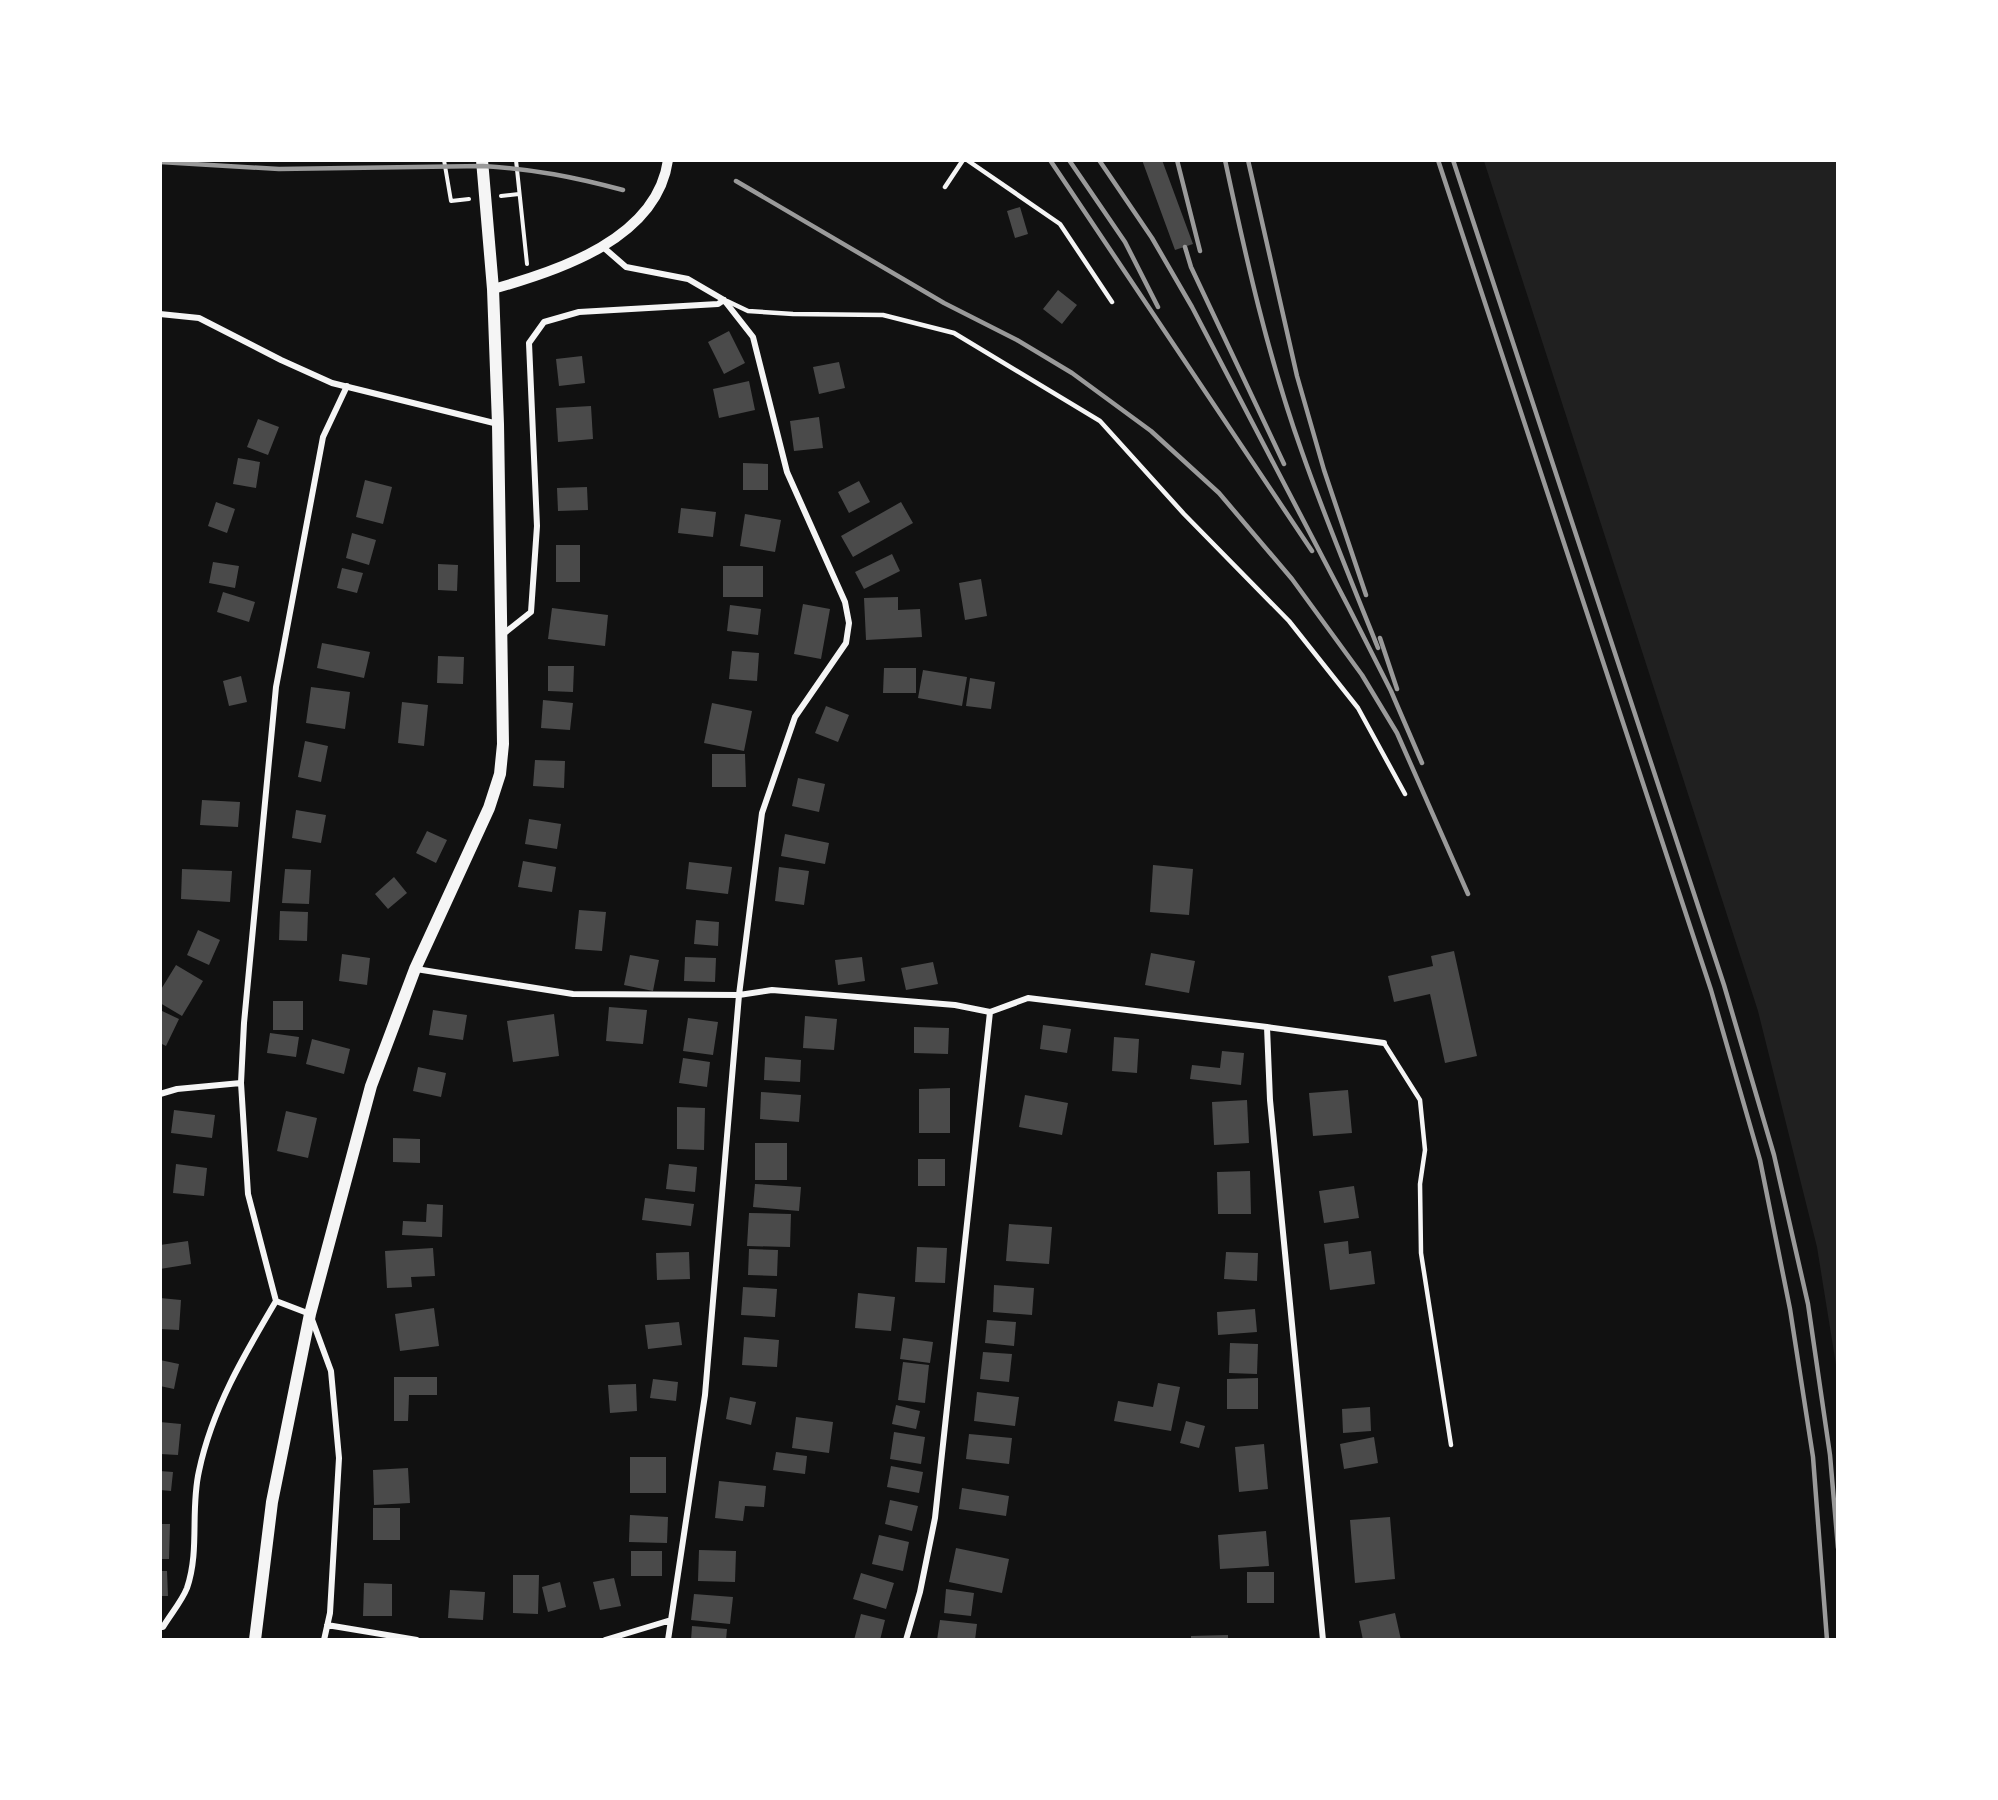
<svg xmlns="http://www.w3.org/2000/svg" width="1998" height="1800" font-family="'Sofia Sans Condensed',sans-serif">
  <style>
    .green { fill: #202020 }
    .building { fill: #4a4a4a }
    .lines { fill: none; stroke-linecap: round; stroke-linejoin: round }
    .path { stroke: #f5f5f5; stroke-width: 4 }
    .service { stroke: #f5f5f5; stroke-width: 4.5 }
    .minor { stroke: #f5f5f5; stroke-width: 6 }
    .tertiary { stroke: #f5f5f5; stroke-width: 10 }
    .secondary { stroke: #f5f5f5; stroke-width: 12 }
    .rail { stroke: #9a9a9a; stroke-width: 4.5 }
  </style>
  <rect width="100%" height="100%" fill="#111"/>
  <!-- green -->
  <path class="green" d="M1484 161H1837V1371L1817 1247 1758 1011Z"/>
  <!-- building -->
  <path class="building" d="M1142 160H1162L1193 244 1175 250Z
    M1020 207 1028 234 1015 238 1007 211Z
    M1058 290 1077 305 1062 324 1043 309Z
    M729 331 745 363 724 374 708 342Z
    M582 356 585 383 559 386 556 359Z
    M839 362 845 388 819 394 813 367Z
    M749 381 755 410 719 418 713 389Z
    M591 406 593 439 558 442 556 408Z
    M819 417 823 448 794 451 790 421Z
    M258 419 279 427 268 455 247 447Z
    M238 458 260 462 256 488 233 484Z
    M743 463 768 464V490H743Z
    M365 480 392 487 383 524 356 517Z
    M859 481 870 502 849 513 838 492Z
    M587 487 588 510 558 511 557 488Z
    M216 502 235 509 227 533 208 526Z
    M901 502 913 523 853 557 841 536Z
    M681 508 716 512 713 537 678 533Z
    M745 514 781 520 775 552 740 546Z
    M352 533 376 540 369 565 346 558Z
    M556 545H580V582H556Z
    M892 554 900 571 864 589 855 572Z
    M213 562 239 566 235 588 209 583Z
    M438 564 458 565 457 591 438 590Z
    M723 566H763V597H723Z
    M342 568 363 573 357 593 337 588Z
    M981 579 987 616 965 620 959 583Z
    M223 592 255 602 249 622 217 612Z
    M898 597V610L920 609 922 637 866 640 864 598Z
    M803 604 830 609 821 659 794 654Z
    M730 605 761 609 758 635 727 631Z
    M552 608 608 615 605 646 548 639Z
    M322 643 370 652 364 678 317 668Z
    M732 651 759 653 757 681 729 679Z
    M438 656 464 657 463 684 437 683Z
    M548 666H574L573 692 548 691Z
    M884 668H916V693H883Z
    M923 670 967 677 962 706 918 698Z
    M241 676 247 702 229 706 223 681Z
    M970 678 995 682 991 709 966 706Z
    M311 687 350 692 345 729 306 723Z
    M543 700 573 703 570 730 541 728Z
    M402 702 428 705 424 746 398 743Z
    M712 703 752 711 744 751 704 743Z
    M826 706 849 715 838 742 815 733Z
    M305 741 328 746 321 782 298 777Z
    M712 754H745L746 787H712Z
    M535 760 565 761 564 788 533 786Z
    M798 778 825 784 819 812 792 806Z
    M202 800 240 802 238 827 200 825Z
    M296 810 326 815 321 843 292 838Z
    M529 819 561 824 557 849 525 844Z
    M427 831 447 840 436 863 416 853Z
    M785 834 829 843 825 864 781 856Z
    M523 861 556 867 552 892 518 887Z
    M689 862 732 867 728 894 686 889Z
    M1153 865 1193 869 1189 915 1150 912Z
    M779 867 809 871 804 905 775 901Z
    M182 869 232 871 230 902 181 899Z
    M285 869 311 870 309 904 282 903Z
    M394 877 407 893 388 909 375 894Z
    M579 910 606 912 602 951 575 949Z
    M280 911 308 912 307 941 279 940Z
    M696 920 719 922 718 946 694 944Z
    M198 930 220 940 209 965 187 955Z
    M1454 951 1477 1056 1445 1063 1430 994 1394 1002 1388 976 1433 966 1431 956Z
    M1151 953 1195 961 1189 993 1145 985Z
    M342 954 370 958 367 985 339 981Z
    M630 955 659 960 653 991 624 985Z
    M685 957 716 958 715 982 684 981Z
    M862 957 865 981 838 985 835 960Z
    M933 962 938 984 906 990 901 968Z
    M176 965 203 981 182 1016 160 1003V991Z
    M273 1001H303V1030H273Z
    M609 1007 647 1010 643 1044 606 1041Z
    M160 1010 179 1019 166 1046 160 1043Z
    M433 1010 467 1015 463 1040 429 1035Z
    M554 1014 559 1056 513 1062 507 1021Z
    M805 1016 837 1019 834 1050 803 1048Z
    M688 1018 718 1022 713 1055 683 1051Z
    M1043 1025 1071 1029 1067 1053 1040 1049Z
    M914 1027 949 1028 948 1054 914 1053Z
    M270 1033 299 1037 296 1057 267 1053Z
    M1114 1037 1139 1039 1137 1073 1112 1071Z
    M312 1039 350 1049 344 1074 306 1064Z
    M1222 1051 1244 1053 1241 1085 1190 1079 1192 1065 1220 1068Z
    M765 1057 801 1060 800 1082 764 1080Z
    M683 1058 710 1062 707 1087 679 1083Z
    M418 1067 446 1073 441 1097 413 1091Z
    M950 1088V1133H919V1089Z
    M1348 1090 1352 1133 1313 1136 1309 1093Z
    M761 1092 801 1095 799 1122 760 1119Z
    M1025 1095 1068 1103 1062 1135 1019 1127Z
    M1247 1100 1249 1143 1214 1145 1212 1102Z
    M677 1107 705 1108 704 1150 677 1149Z
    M174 1110 215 1115 212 1138 171 1133Z
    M286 1111 317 1118 308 1158 277 1151Z
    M393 1138 420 1139V1163L393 1162Z
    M755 1143H787V1180H755Z
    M918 1159H945V1186H918Z
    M176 1164 207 1168 204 1196 173 1193Z
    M669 1164 697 1167 695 1192 666 1189Z
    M1250 1171 1251 1214H1218L1217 1172Z
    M755 1184 801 1187 799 1211 753 1207Z
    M1354 1186 1359 1218 1324 1223 1319 1191Z
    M645 1198 694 1204 691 1226 642 1220Z
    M427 1204 443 1205 442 1237 402 1235 403 1221 426 1222Z
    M749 1213 791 1214 790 1247 747 1246Z
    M1009 1224 1052 1227 1049 1264 1006 1261Z
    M188 1241 191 1264 160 1269V1245Z
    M1348 1241 1349 1254 1371 1251 1375 1284 1330 1290 1324 1244Z
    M917 1247 947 1248 945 1283 915 1282Z
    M433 1248 435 1276 411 1277 412 1287 387 1288 385 1251Z
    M749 1249 778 1250 777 1276 748 1275Z
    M689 1252 690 1279 657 1280 656 1253Z
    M1226 1252 1258 1253 1257 1281 1224 1279Z
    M994 1285 1034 1288 1032 1315 993 1312Z
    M743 1287 777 1289 775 1317 741 1315Z
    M858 1293 895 1297 891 1331 855 1328Z
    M160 1298 181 1300 179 1330 160 1329Z
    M434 1308 439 1346 400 1351 395 1314Z
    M1255 1309 1257 1332 1218 1335 1217 1312Z
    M987 1320 1016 1322 1014 1346 985 1343Z
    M679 1322 682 1345 648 1349 645 1325Z
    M744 1337 779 1340 777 1367 742 1365Z
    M903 1338 933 1342 930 1363 900 1359Z
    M1230 1343 1258 1344 1257 1374 1229 1373Z
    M983 1352 1012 1354 1009 1382 980 1379Z
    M160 1360 179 1364 174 1389 160 1386Z
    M903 1362 929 1365 925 1403 898 1400Z
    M394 1377H437V1395H409L408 1421H394Z
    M1258 1378V1409H1227V1379Z
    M653 1379 678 1382 676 1401 650 1398Z
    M1158 1383 1180 1387 1171 1431 1114 1421 1118 1401 1153 1407Z
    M636 1384 637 1411 610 1413 608 1385Z
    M977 1392 1019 1397 1015 1426 974 1421Z
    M730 1397 756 1402 751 1425 726 1419Z
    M896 1405 920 1411 916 1429 892 1424Z
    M1370 1407 1371 1431 1343 1433 1342 1409Z
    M796 1417 833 1422 829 1453 792 1448Z
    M1186 1421 1205 1426 1199 1448 1180 1443Z
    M160 1422 181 1424 178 1455 160 1454Z
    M894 1432 925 1437 921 1464 890 1459Z
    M969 1434 1012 1438 1009 1464 966 1459Z
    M1374 1437 1378 1463 1344 1469 1340 1444Z
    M1264 1444 1268 1489 1239 1492 1235 1447Z
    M776 1452 807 1456 805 1474 773 1470Z
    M630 1457H666V1493H630Z
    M891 1466 923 1472 919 1493 887 1487Z
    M408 1468 410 1503 374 1505 373 1470Z
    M160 1471 173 1472 171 1491 160 1490Z
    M719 1481 766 1486 764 1507 745 1506 743 1521 715 1518Z
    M962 1488 1009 1496 1006 1516 959 1509Z
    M890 1500 918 1506 912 1531 885 1524Z
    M373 1508H400V1540H373Z
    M630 1515 668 1517 667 1543 629 1542Z
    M1390 1517 1395 1579 1355 1583 1350 1520Z
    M160 1524H170L169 1559H160Z
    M1266 1531 1269 1566 1220 1569 1218 1535Z
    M879 1535 909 1542 903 1571 872 1564Z
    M956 1548 1009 1559 1002 1593 949 1582Z
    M699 1550 736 1551 735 1582 698 1581Z
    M631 1551H662V1576H631Z
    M160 1571H167L168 1596H160Z
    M1247 1572H1274V1603H1247Z
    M861 1573 894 1583 886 1609 853 1599Z
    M513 1575H539L538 1614 513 1613Z
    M614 1578 621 1606 600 1610 593 1582Z
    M560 1582 566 1607 548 1612 542 1587Z
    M364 1583 392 1584V1616H363Z
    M946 1589 974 1593 971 1616 944 1613Z
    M450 1590 485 1592 483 1620 448 1618Z
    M694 1594 733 1597 730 1624 691 1620Z
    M1395 1613 1401 1640H1363L1359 1621Z
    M861 1614 885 1620 880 1640H854Z
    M940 1620 977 1624 975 1640H937Z
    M692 1626 727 1629 726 1640H691Z
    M1228 1635V1640H1191V1636Z"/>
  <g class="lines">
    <!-- path -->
    <path class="path" d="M444 160 451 201 469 199
      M516 160 527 264
      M501 196 519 194"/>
    <!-- service -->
    <path class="service" d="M967 160 1060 224 1112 302
      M945 187 963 160
      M727 301 748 311 793 314 883 315 954 333 1100 421 1184 514 1289 621 1358 708 1405 794
      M1384 1043 1420 1100 1425 1150 1420 1184 1421 1253 1451 1445"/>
    <!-- minor -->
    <path class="minor" d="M603 247 626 267 688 279 724 300 753 337 787 472 845 602 849 623 846 643 795 717 762 813 739 995 705 1395 668 1640
      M160 314 199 318 281 360 332 383 498 424
      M502 635 531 612 537 526 529 343 544 322 579 312 718 304 724 300
      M416 969 573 994 739 995 772 990 955 1005 990 1012 1028 998 1267 1027 1384 1043
      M1267 1027 1270 1100 1323 1640
      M160 1094 177 1089 241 1083
      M327 1625 417 1640
      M160 1627H163C170 1615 182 1601 187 1588 200 1550 190 1510 199 1471 212 1409 244 1355 276 1301
      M324 1640 330 1613 339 1458 331 1371 310 1314 276 1301 248 1194 241 1083 244 1023 276 687 323 437 347 386
      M605 1640 671 1620
      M906 1640 920 1592 935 1518 990 1012"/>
    <!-- tertiary -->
    <path class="tertiary" d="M493 289C558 271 657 239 668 160"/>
    <!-- secondary -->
    <path class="secondary" d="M255 1640 272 1502 310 1314 371 1086 415 969 489 808 500 774 503 744 498 424 493 289 482 160"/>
    <!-- rail -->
    <path class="rail" d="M1050 160 1312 551
      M1069 160 1125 242 1158 307
      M1099 160 1152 238 1192 307 1348 606 1391 691 1422 763
      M1177 160 1200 251
      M1225 160C1246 258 1268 357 1302 452 1325 518 1352 583 1378 648
      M1248 160 1297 376 1324 470 1366 595
      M1438 160 1711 990 1760 1160 1790 1309 1813 1457 1827 1640
      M1453 160 1724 985 1774 1155 1808 1304 1830 1455 1838 1548
      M160 162 279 169 483 166C534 169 574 177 623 190
      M736 181 944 303 1017 340 1072 373 1151 431 1219 493 1292 579 1362 675 1397 733 1468 894
      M1185 247 1191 267 1284 464
      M1380 638 1397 689"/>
  </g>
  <!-- border -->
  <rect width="1998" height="1800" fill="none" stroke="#ffffff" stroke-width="324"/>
</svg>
